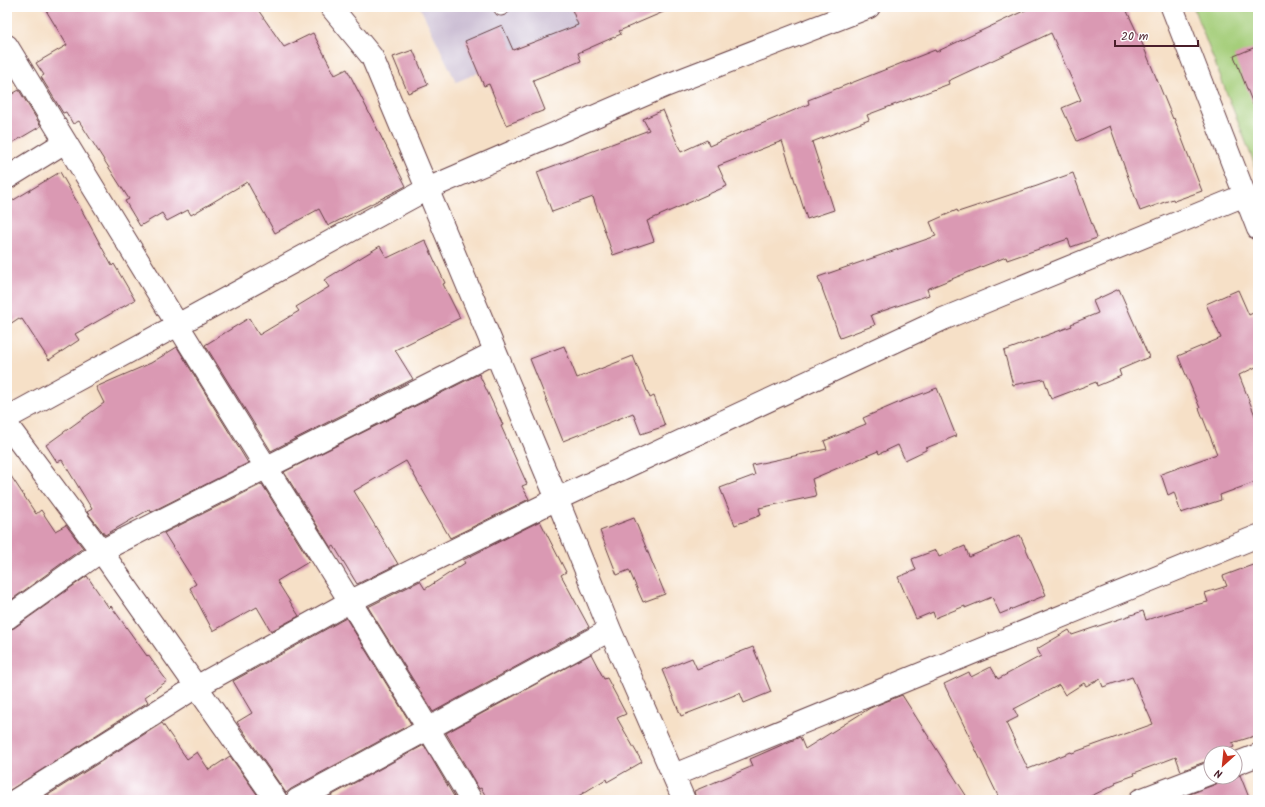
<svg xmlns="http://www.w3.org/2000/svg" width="1265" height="807" font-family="Kalam,sans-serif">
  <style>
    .industrial { fill: #ccbfd4 }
    .green { fill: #a5ce7a; stroke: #787652 }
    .building { fill: #da99b3; fill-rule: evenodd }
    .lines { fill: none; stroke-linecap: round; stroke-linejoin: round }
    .service-casing { stroke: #643c42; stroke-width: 15 }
    .minor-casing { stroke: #643c42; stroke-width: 24 }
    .tertiary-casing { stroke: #643c42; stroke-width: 24 }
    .service { stroke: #fff; stroke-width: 13 }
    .minor { stroke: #fff; stroke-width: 22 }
    .tertiary { stroke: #fff; stroke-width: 22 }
  </style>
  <rect width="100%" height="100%" fill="#fff"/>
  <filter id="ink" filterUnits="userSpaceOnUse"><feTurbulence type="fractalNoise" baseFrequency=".025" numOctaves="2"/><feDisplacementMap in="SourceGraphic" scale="8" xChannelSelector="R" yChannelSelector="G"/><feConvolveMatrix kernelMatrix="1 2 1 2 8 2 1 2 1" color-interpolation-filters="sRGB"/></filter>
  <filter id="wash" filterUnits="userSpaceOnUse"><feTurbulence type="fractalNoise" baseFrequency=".012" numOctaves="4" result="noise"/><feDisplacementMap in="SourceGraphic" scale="16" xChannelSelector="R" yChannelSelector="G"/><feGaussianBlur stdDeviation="0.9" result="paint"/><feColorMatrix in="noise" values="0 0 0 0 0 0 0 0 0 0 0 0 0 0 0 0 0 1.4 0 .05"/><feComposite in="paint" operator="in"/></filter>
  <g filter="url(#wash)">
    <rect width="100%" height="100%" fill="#f6e0c7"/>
    <!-- industrial -->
    <path class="industrial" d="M420 7H636L456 82Z"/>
    <!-- green -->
    <path class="green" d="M1193 7H1258V173Z"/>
    <g id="blocks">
      <!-- building -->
      <path class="building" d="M44 7H256L284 47 313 33 335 75 347 69 406 186 328 226 319 209 275 233 247 182 191 215 188 210 167 221 162 213 140 226 125 201 129 199 79 121 73 124 66 112 63 113 41 77 44 75 36 63 67 45Z
        M571 7H675L619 31 621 34 578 53 581 61 533 80 545 110 506 125 489 84 484 86 465 41 502 25 513 50 578 25Z
        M1032 7H1125L1142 43 1173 119 1174 118 1202 191 1174 201 1173 199 1140 211 1110 126 1077 141 1062 108 1081 100 1051 33 948 81 949 84 867 115 869 120 812 142 834 210 807 219 782 141 718 166 727 186 647 221 654 241 613 255 593 197 552 212 537 172 649 130 643 119 663 110 681 152 707 140 709 146 809 104 808 100 935 50 936 52Z
        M1258 46V114H1257L1234 56Z
        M413 50 428 85 408 93 393 57Z
        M19 90 41 126 7 146V97Z
        M60 172 80 207 112 266 114 264 135 300 75 334 79 340 49 360 22 319 20 320 19 318 7 326V204Z
        M1073 173 1097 238 1071 247 1068 239 1007 260 1006 257 927 289 929 295 871 315 875 325 840 338 818 277 936 236 930 222 957 210 958 212 1037 186Z
        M425 240 445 283 443 284 460 318 395 350 413 379 271 451 205 345 249 318 259 335 299 311 296 307 329 287 324 280 380 246 387 258Z
        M1119 289 1149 357 1119 370 1121 376 1097 386 1096 382 1051 399 1044 379 1013 385 1004 351 1072 326 1071 324 1098 313 1093 301Z
        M1238 290 1249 315 1253 313 1258 327V366L1239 375 1258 423V481L1220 495 1221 500 1181 513 1174 492 1168 495 1161 474 1217 454 1199 408H1200L1178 356 1221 338 1206 304Z
        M564 346 577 378 633 356 650 398 654 396 665 426 641 434 633 413 563 441 530 359Z
        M177 347 248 463 151 512 150 509 105 535 87 512 92 509 62 460 57 462 46 445 104 403 96 387 151 363Z
        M479 374 503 425 501 426 527 484 522 486 529 499 450 538 406 461 354 491 398 564 357 584 334 546 331 548 284 472Z
        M937 388 956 436 926 448V450L905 460 898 445 879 454 878 451 812 479 816 496 759 508 761 515 735 525 720 488 755 475 752 465 827 449 824 441 866 424 863 418 900 402Z
        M7 470 36 514 41 510 55 531 66 525 83 548 7 603Z
        M262 484 310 561 277 581 299 616 271 631 257 607 213 631 190 588 196 584 164 533Z
        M634 518 665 594 643 602 629 570 617 575 600 531Z
        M540 521 566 572 561 575 589 627 433 712 368 607 420 581 425 589 465 563 463 560Z
        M1020 535 1046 595 1000 614 992 597 965 608V606L935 618 933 612 916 619 898 577 916 570 912 559 936 550 939 557 965 546 969 557Z
        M1258 563V735L1232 743 1234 747 1230 749 1231 752 1229 753H1211V761H1207L1181 771 1176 757 1134 773 1135 775 1115 782 1116 784 1083 800H1000L944 684 969 672 971 677 991 667 998 679 1041 656 1037 649 1069 630 1072 635 1143 611 1146 620 1191 606 1208 602 1205 593 1227 586 1223 576ZM1132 677 1153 724 1072 753 1071 752 1028 769 1006 723 1018 717 1014 709 1059 685 1065 695 1084 683 1086 686 1100 679 1103 687Z
        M87 576 109 608 111 606 147 656 148 655 167 681 145 697 148 702 7 792V630L14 628Z
        M346 618 411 724 291 789 286 793 237 722 252 713 233 681Z
        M753 647 771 692 744 703 740 693 681 716 662 670 692 658 697 669Z
        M591 654 604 679 607 678 626 714 617 718 642 762 607 782 606 779 572 800H488L481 788 479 789 446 733Z
        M902 695 969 800H696L694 791 753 766 750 759 800 737 805 749 870 708Z
        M162 723 187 759 197 752 209 770 230 756 261 800H40Z
        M424 745 456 800H323Z
        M1240 775 1250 800H1192L1190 794 1216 784 1220 781 1222 777H1235Z"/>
    </g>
  </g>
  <g filter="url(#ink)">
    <use href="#blocks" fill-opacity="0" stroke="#643c42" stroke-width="1"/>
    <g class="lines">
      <defs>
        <path id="service" d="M500 7 501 9 504 7"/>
        <path id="minor" d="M331 7 372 57 557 499 610 630 684 800
          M1172 7 1258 229
          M7 46C93 187 178 327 266 467 335 577 405 688 471 800
          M7 178 65 142
          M7 418 427 189 665 86 869 7
          M7 425 101 551 276 800
          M7 618 101 551 495 352
          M674 775 1258 536
          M16 800 196 687 351 601 557 499 943 319 1245 195
          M297 800 610 630"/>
        <path id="tertiary" d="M1235 764 1258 755
          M1140 800 1211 773"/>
      </defs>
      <!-- service casing -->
      <use href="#service" class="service-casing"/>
      <!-- minor casing -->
      <use href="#minor" class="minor-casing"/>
      <!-- tertiary casing -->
      <use href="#tertiary" class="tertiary-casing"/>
      <!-- service -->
      <use href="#service" class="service"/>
      <!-- minor -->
      <use href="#minor" class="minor"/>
      <!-- tertiary -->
      <use href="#tertiary" class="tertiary"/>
    </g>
  </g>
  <!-- margin -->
  <rect width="1265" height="807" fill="none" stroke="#fff" stroke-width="24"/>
  <!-- north arrow -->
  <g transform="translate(1223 765) rotate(207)"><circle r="19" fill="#ffffff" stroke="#b7a5aa"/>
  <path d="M0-3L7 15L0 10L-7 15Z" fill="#c8321e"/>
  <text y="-6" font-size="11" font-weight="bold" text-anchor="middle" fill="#4a1f2b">N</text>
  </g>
  <!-- scale -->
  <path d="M1115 40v6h83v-6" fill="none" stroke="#4a1f2b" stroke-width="2"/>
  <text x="1121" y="40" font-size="12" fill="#4a1f2b" stroke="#ffffff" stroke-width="3" paint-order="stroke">20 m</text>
</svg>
